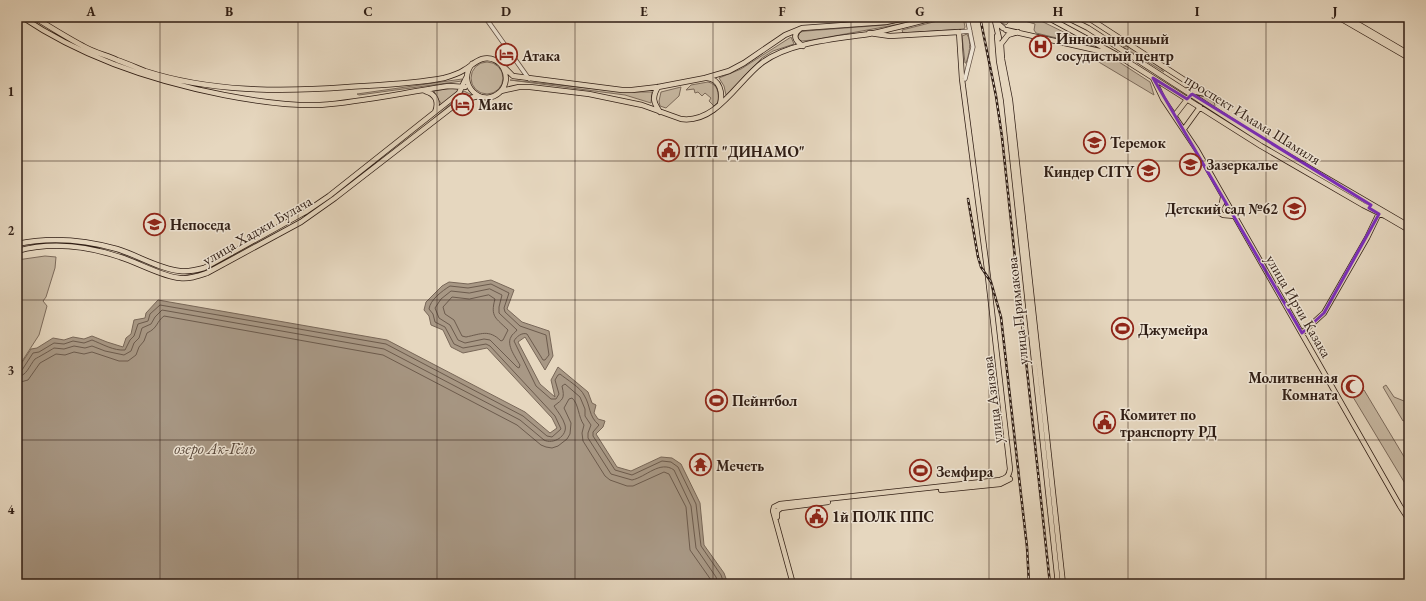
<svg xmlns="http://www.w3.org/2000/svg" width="1426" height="601" font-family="'EB Garamond',serif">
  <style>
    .green { fill: #c7b8a2; stroke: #7c6b5c }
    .water { fill: #a89885; stroke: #786758 }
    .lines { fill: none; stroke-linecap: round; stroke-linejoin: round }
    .shore { stroke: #6c5b4d; stroke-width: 1 }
    .minor-casing { stroke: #5e4c40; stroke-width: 5 }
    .major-casing { stroke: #301e15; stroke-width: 6 }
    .minor { stroke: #efe5d5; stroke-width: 3.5 }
    .major { stroke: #e6d7bf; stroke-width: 4.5 }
    .rail-casing { stroke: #301e15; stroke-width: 2.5 }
    .rail { stroke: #efe5d5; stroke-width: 1; stroke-dasharray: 3; stroke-linecap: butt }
    .marked { fill: none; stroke: #7b2cbf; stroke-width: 3; stroke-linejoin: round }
    .grid { fill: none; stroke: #301e15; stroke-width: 1; stroke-opacity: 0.55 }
    .labels { text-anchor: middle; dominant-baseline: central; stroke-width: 3; stroke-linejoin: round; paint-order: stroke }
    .poi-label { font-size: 15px; font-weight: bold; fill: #301e15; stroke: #efe5d5; text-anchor: start }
    .street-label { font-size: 15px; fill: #301e15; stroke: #efe5d5 }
    .water-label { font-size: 16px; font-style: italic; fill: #5a493c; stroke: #efe5d5 }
    .neatline { fill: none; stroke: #301e15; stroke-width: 1.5 }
    .grid-label { font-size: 13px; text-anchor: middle; font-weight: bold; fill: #301e15 }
  </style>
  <rect width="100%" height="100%" fill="#e6d7bf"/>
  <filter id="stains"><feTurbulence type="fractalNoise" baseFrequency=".005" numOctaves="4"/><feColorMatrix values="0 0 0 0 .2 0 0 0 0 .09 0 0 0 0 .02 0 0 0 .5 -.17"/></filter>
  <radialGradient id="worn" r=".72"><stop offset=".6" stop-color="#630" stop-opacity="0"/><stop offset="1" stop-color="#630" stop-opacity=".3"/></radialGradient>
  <!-- green -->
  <path class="green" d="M920 17H928L906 23 812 40 802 41 799 40 798 37 800 32 806 31 885 25Z
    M953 17H963L965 27 964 29 903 33 902 30Z
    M998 17H1010L1008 23 1006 25 1000 22Z
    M1011 17H1033L1094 47 1036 33 1034 30 1035 24Z
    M967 34C972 43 969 54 966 63H965L962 36Z
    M791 37 794 44 773 51 762 58 726 95 724 86 719 78 741 69Z
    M1128 46 1161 68 1164 72 1123 47Z
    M1092 57 1116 60 1150 82 1154 95 1092 58Z
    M471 78a16 16 0 1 1 32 0a16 16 0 1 1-32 0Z
    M462 79V81L359 95 357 94Z
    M510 80 625 92H652L651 103 625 95Z
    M708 82C718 84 719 94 718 102L714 106 709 101 711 98 705 93 702 96 698 92 695 93 694 89 686 90 691 85Z
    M681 87 679 96 666 108 660 106 659 101 661 92Z
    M453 88 459 89 454 95 442 105 434 93V91Z
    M464 91 472 95 461 99 431 121 459 97Z
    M1197 95 1206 97 1214 101 1215 106 1214 107Z
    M45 256 56 257 55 268 46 297 43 301 47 306 39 335 17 369V260Z
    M1125 324 1128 330 1119 335 1115 329Z
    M1386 385 1394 397 1409 403V418L1403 421 1383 387Z
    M1364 390 1409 465V490L1353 397Z"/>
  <!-- water -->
  <path class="water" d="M491 280 514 290 507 309 522 322 549 331 553 356 545 370 525 337 518 342 540 384 555 397 551 380 558 367 588 392 592 403 596 405 594 413 598 419 605 421 603 427 596 434 617 467 631 471 661 457 672 458 681 464 700 503 704 545 724 573 728 584H17V370L31 349 37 348 53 338 64 340 73 337 84 339 92 336 107 342 123 347 126 338 131 334 134 320 145 318 146 313 158 300 387 340 525 412 550 433 557 428 552 418 487 348 463 353 451 347 443 330 431 325 429 316 424 310 426 302 442 286 449 282 468 284Z"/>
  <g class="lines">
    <!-- shore -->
    <path class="shore" d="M490 289 502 295 499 307V313L517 330C515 333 512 334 511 337 506 345 516 358 520 365L519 368 517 367 490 340 484 339 465 343 458 340 450 325 439 318 435 308 441 299 451 291 469 293Z
      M489 295 495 299C490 317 496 318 508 330L503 340 501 341C489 329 481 334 466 337L462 336 454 320 445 314 443 307 452 297 469 299Z
      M17 372 22 370 33 353 39 352 54 343 64 344 73 341 84 343 92 340C102 344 114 351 125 350L130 340 134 336 138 324 148 321 150 314 160 305 386 344 523 416 547 436 552 437 561 429 555 416 490 346 486 344 463 348 454 344 445 327 435 322 433 314 429 309C430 300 442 291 450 286L468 288 491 284 509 293 504 308 505 312 520 326 546 335 549 355 545 360H543L527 334C522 332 516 337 514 341L536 386 551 399H556L559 394 555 380 558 375 560 374C566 379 581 388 584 395 591 406 588 416 599 425L593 432V436L615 470 632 475 662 461 671 462 678 467 696 504 701 546 721 575 724 584
      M17 377C27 376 29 366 35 359 37 358 51 350 54 348L64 349 74 346 85 348 92 346 105 351 124 355 131 351 134 343 139 338 142 328 151 324 155 317 162 310 384 349 520 420 544 440C553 445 568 436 565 425 563 418 558 412 554 406 563 399 565 399 562 386L565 384 580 397 585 409V416L591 425 588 433V438L611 474 632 480C646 477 660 460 674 470L691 506 696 548 716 577 718 584
      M17 383 28 380 40 363 56 354 65 355 74 352 84 354 92 352 119 361H128L136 355 139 347 144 341 147 333C158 328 156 322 164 316L383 355 517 425 541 445 546 447 552 448 558 446 567 439 570 434 571 423 564 408 569 399 572 398C579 404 578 417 584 425L582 433 583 441 605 476 610 480 627 486H633L664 472 669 474 686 507 690 550 711 580 712 584"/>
    <defs>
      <path id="minor" d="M485 17 529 79
        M959 32 970 31
        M965 79 973 47 967 17"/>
      <path id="major" d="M22 17C83 58 152 81 224 95 255 101 288 106 320 105 363 102 406 92 449 86L465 87
        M34 17C50 27 66 37 83 46 93 52 106 55 117 60 126 63 135 67 145 71 210 92 281 92 348 87 380 85 413 84 444 78 451 76 458 74 464 70 470 67 475 61 482 59 501 54 514 78 500 92 482 109 456 84 472 64
        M994 17 999 38
        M1047 17 1117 55 1261 146 1363 205 1385 216 1409 230
        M1066 17 1088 28 1263 141 1409 226
        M1087 17 1206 94
        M1338 17 1409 58
        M1346 17 1409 54
        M995 21 1003 28
        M800 29C792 35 795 41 803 46
        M1006 30 1113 54
        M1018 32 1008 35 1001 44 1002 59 1010 100 1063 584
        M997 36 999 61 1006 100 1058 584
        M504 67 513 76 521 77 622 90H632L658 87 705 78 729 71 744 63 785 35 802 28 886 22 909 17
        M707 78C720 79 723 93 720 104
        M1153 78 1163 99 1197 150 1400 506 1409 520
        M658 87C652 97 653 102 660 112
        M1188 90 1206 94 1218 102
        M425 91C436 94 439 102 435 112
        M501 91 519 87H530L589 94 642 105 681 119C717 124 738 80 763 62 791 42 836 39 869 34 892 29 914 23 937 17
        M1175 115 1189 97
        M1184 129 1200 107
        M1223 197 1222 203 1219 208 1220 213 1223 215 1235 216
        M17 244C50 237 85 240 117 249 137 255 159 269 180 271 189 272 197 270 204 268L307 211 329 196 459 93 466 78
        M17 251C50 242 87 246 120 257 137 262 163 277 180 278 190 279 198 276 207 273L301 222 335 198 455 105 466 99 479 96
        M1302 333 1324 313 1367 238 1380 211
        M941 490 1000 484 1010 479
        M777 517V511L781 508 828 502
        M793 584 773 511 774 507 780 504 1000 480C1007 478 1009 476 1010 469L988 277 962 79 959 32 890 36 869 33"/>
    </defs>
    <!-- minor casing -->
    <use href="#minor" class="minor-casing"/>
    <!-- major casing -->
    <use href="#major" class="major-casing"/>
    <!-- minor -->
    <use href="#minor" class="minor"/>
    <!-- major -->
    <use href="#major" class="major"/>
    <defs>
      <path id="rail" d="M980 17 996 96 1002 137 1050 584
        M968 199 978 257 981 267 991 282 1001 317 1020 486 1027 547 1029 584"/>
    </defs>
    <!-- rail casing -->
    <use href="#rail" class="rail-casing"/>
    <!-- rail -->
    <use href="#rail" class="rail"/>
  </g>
  <!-- marked area -->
  <path class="marked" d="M1153 78 1187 99 1192 94 1371 205 1369 208 1379 214 1324 313 1302 333Z"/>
  <!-- grid -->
  <path class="grid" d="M160 17V584M298 17V584M437 17V584M575 17V584M713 17V584M851 17V584M989 17V584M1128 17V584M1266 17V584M17 161H1409M17 300H1409M17 440H1409"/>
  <!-- icons -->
  <defs>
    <symbol id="hospital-ring" viewBox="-11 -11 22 22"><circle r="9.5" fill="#efe5d5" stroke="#8f2418" stroke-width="1.5"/><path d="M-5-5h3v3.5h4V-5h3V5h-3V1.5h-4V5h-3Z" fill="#8f2418"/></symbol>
    <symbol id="hotel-ring" viewBox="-11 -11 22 22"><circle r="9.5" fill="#efe5d5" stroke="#8f2418" stroke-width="1.5"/><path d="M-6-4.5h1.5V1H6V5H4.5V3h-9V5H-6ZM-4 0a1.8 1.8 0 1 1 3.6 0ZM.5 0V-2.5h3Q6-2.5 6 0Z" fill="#8f2418"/></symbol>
    <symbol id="school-ring" viewBox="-11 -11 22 22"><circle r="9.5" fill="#efe5d5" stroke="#8f2418" stroke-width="1.5"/><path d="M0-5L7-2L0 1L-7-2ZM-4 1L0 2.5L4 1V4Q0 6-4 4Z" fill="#8f2418"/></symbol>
    <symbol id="civic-ring" viewBox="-11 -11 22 22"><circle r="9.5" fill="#efe5d5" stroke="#8f2418" stroke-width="1.5"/><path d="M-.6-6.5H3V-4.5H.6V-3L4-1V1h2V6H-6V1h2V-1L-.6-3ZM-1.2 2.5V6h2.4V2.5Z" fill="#8f2418"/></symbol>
    <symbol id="stadium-ring" viewBox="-11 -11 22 22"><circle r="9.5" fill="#efe5d5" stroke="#8f2418" stroke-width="1.5"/><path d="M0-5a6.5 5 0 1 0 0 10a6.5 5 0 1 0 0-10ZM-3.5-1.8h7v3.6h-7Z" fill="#8f2418"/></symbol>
    <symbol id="mosque-ring" viewBox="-11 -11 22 22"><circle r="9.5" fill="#efe5d5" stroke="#8f2418" stroke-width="1.5"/><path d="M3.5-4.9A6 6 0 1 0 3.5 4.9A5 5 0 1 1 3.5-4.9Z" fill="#8f2418"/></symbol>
    <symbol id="temple-ring" viewBox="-11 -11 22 22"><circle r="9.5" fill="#efe5d5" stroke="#8f2418" stroke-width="1.5"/><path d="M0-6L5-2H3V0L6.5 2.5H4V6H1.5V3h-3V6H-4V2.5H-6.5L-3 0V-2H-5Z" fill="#8f2418"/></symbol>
  </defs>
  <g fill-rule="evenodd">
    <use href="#hospital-ring" x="1028" y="34" width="25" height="25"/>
    <use href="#hotel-ring" x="494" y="42" width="25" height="25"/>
    <use href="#hotel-ring" x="450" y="92" width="25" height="25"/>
    <use href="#school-ring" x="1082" y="130" width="25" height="25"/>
    <use href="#civic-ring" x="656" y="138" width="25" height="25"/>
    <use href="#school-ring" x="1178" y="152" width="25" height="25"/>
    <use href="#school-ring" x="1136" y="158" width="25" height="25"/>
    <use href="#school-ring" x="1282" y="196" width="25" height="25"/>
    <use href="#school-ring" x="142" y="212" width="25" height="25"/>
    <use href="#stadium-ring" x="1110" y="316" width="25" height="25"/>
    <use href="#mosque-ring" x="1340" y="374" width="25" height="25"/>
    <use href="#stadium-ring" x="704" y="388" width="25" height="25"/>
    <use href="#civic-ring" x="1092" y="410" width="25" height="25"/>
    <use href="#temple-ring" x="688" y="452" width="25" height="25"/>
    <use href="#stadium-ring" x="908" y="458" width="25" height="25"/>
    <use href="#civic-ring" x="804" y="504" width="25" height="25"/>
  </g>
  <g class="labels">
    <!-- poi labels -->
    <g class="poi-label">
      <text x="1056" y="38">Инновационный<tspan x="1056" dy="17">сосудистый центр</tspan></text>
      <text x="522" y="55">Атака</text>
      <text x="478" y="104">Маис</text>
      <text x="1110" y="142">Теремок</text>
      <text x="684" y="151">ПТП "ДИНАМО"</text>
      <text x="1206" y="164">Зазеркалье</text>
      <text x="1134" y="171" text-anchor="end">Киндер CITY</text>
      <text x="1278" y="208" text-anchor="end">Детский сад №62</text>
      <text x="170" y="224">Непоседа</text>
      <text x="1138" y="329">Джумейра</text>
      <text x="1338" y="377" text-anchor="end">Молитвенная<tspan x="1338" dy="17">Комната</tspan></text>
      <text x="732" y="400">Пейнтбол</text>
      <text x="1120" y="414">Комитет по<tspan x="1120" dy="17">транспорту РД</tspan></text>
      <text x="716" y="465">Мечеть</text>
      <text x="936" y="471">Земфира</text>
      <text x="832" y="516">1й ПОЛК ППС</text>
    </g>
    <!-- street labels -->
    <g class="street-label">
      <text transform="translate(1253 119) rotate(32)">проспект Имама Шамиля</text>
      <text transform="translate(257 230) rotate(-30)">улица Хаджи Булача</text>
      <text transform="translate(1299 306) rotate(60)">улица Ирчи Казака</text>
      <text transform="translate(1017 311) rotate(-96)">улица Примакова</text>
      <text transform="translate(992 400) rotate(-97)">улица Азизова</text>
    </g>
    <!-- water labels -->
    <g class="water-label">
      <text x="215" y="448">озеро Ак-Гёль</text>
    </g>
  </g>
  <!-- margin -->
  <rect width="1426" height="601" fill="none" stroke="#e6d7bf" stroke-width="44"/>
  <rect x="22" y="22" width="1382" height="557" class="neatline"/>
  <g class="grid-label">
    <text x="91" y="16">A</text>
    <text x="229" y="16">B</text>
    <text x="368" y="16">C</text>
    <text x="506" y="16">D</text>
    <text x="644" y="16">E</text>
    <text x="782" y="16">F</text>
    <text x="920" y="16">G</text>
    <text x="1058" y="16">H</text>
    <text x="1197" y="16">I</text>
    <text x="1335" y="16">J</text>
    <text x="11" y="96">1</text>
    <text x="11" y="235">2</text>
    <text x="11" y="375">3</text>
    <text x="11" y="514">4</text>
  </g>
  <rect width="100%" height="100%" filter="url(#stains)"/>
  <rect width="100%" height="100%" fill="url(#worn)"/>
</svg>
